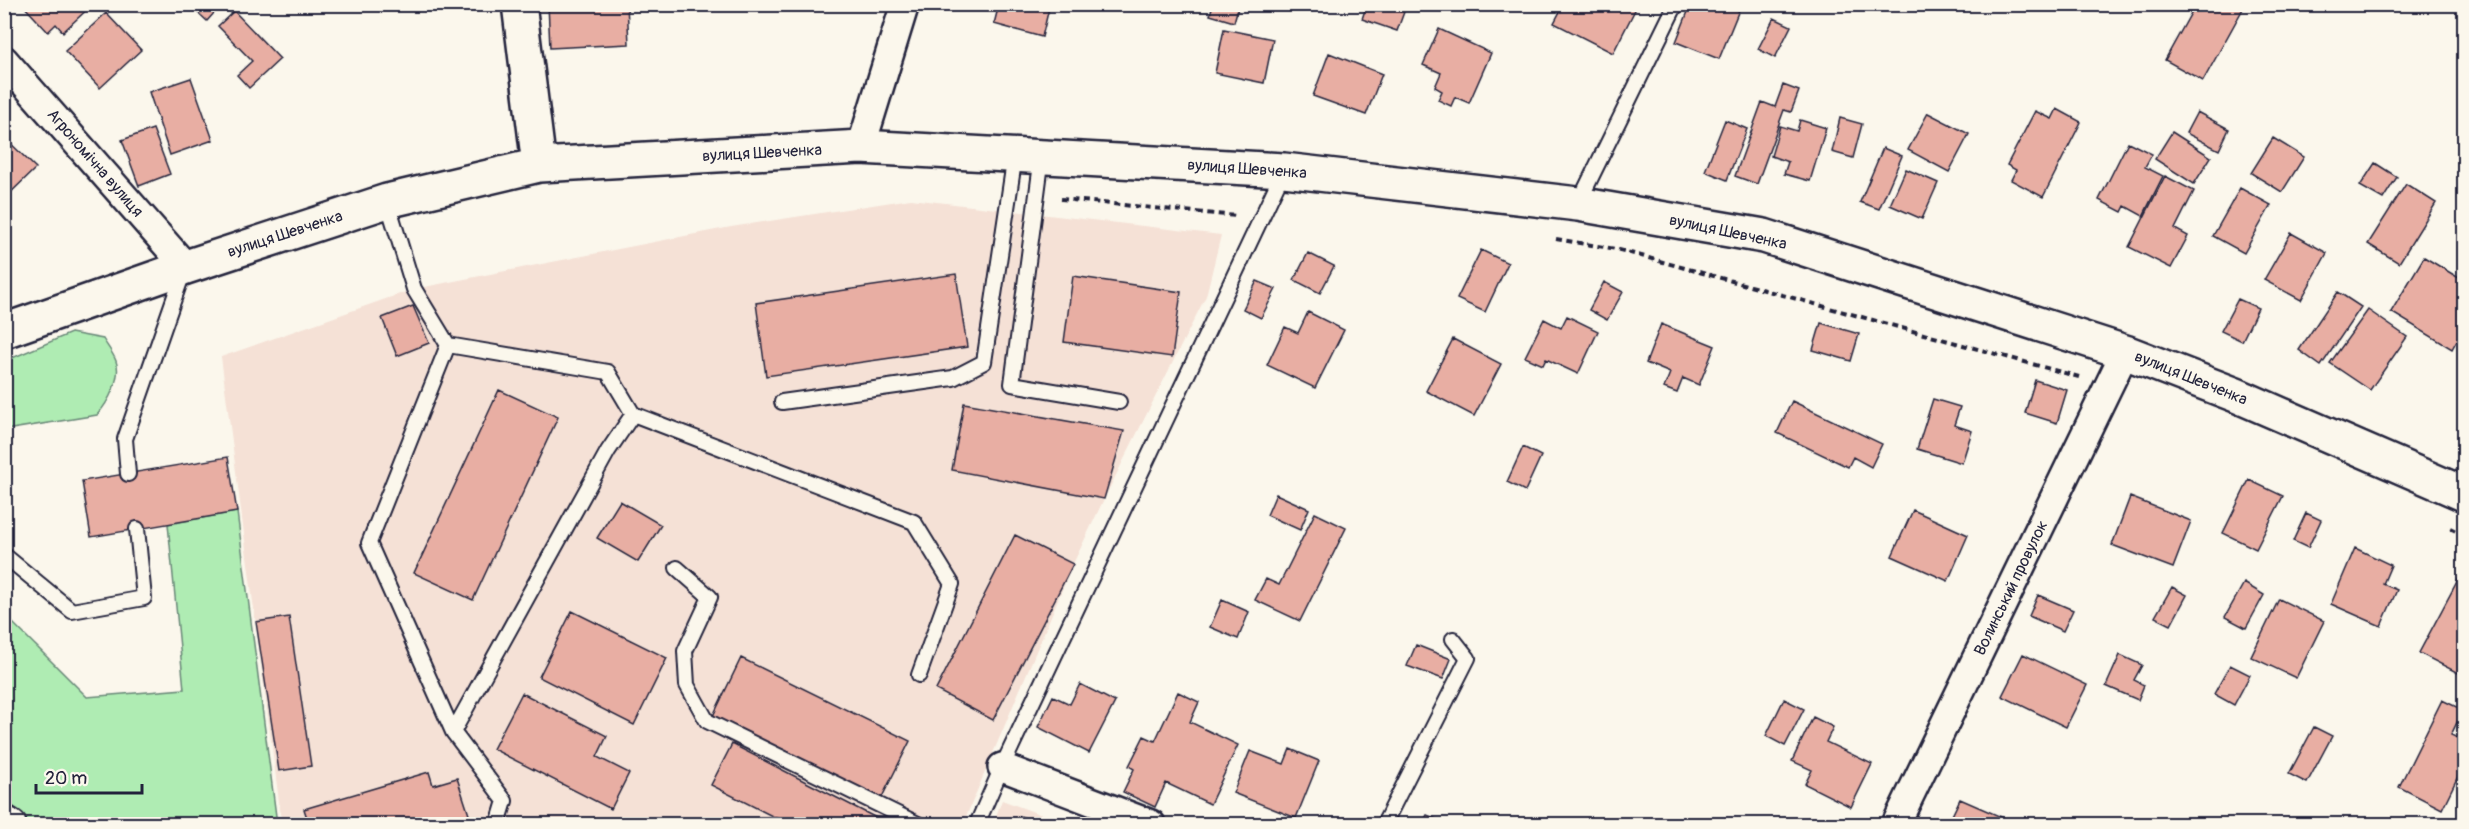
<svg xmlns="http://www.w3.org/2000/svg" width="2469" height="829" font-family="Pangolin,sans-serif">
  <style>
    .built { fill: #f5e1d6 }
    .green { fill: #afecb3; stroke: #688777; stroke-width: 1.5 }
    .building { fill: #e8aea3; stroke: #22223b; stroke-width: 1.5 }
    .lines { fill: none; stroke-linecap: round; stroke-linejoin: round }
    .service-casing { stroke: #22223b; stroke-width: 18 }
    .minor-casing { stroke: #22223b; stroke-width: 32 }
    .tertiary-casing { stroke: #22223b; stroke-width: 38 }
    .path { stroke: #22223b; stroke-width: 4; stroke-dasharray: 6 4.5; stroke-linecap: butt }
    .service { stroke: #fbf7ec; stroke-width: 14 }
    .minor { stroke: #fbf7ec; stroke-width: 27 }
    .tertiary { stroke: #fbf7ec; stroke-width: 33 }
    .labels { text-anchor: middle; dominant-baseline: central; stroke-width: 5; stroke-linejoin: round; paint-order: stroke }
    .street-label { font-size: 16px; fill: #22223b; stroke: #fbf7ec }
  </style>
  <rect width="100%" height="100%" fill="#fbf7ec"/>
  <filter id="ink" filterUnits="userSpaceOnUse"><feTurbulence type="fractalNoise" baseFrequency=".0167" numOctaves="2"/><feDisplacementMap in="SourceGraphic" scale="12" xChannelSelector="R" yChannelSelector="G"/><feConvolveMatrix kernelMatrix="1 2 1 2 8 2 1 2 1" color-interpolation-filters="sRGB"/></filter>
  <g filter="url(#ink)">
    <!-- built -->
    <path class="built" d="M911 199 1221 235 1206 296 1104 499 1073 564 963 824H282L221 357 414 289 731 227Z
      M1002 800 1066 824H993Z"/>
    <!-- green -->
    <path class="green" d="M71 333 103 339C107 346 113 353 116 361 122 377 108 403 97 415L5 430V361Z
      M237 512 277 824H26L5 810 4 614 87 697 184 689 168 524Z"/>
    <!-- building -->
    <path class="building" d="M22 4H93L63 32 56 24 48 32Z
      M189 4H222L207 21Z
      M548 4H627L629 44 550 48Z
      M999 4H1050L1042 37 994 24Z
      M1213 4H1239L1234 22 1210 15Z
      M1367 4H1383L1404 12 1397 31 1362 19Z
      M1564 4H1638L1613 53 1554 23Z
      M1691 4H1729L1739 10 1719 59 1676 42Z
      M2196 4 2245 5 2203 81 2165 60Z
      M234 11 280 59 249 88 237 75 252 61 218 26Z
      M106 13 141 50 100 88 65 51Z
      M1774 18 1791 26 1775 58 1758 49Z
      M1224 29 1273 39 1264 83 1215 73Z
      M1439 29 1491 53 1469 103 1455 97 1451 106 1438 100 1442 91 1435 87 1441 73 1423 65Z
      M1329 53 1382 74 1366 115 1313 96Z
      M191 78 213 140 170 155 149 92Z
      M1783 85 1799 91 1791 112 1784 110 1757 184 1735 176 1762 102 1775 107Z
      M2057 109 2081 122 2043 197 2011 180 2016 170 2007 165 2035 111 2052 119Z
      M2197 112 2229 129 2219 150 2186 133Z
      M1928 113 1969 134 1949 172 1908 150Z
      M1840 118 1862 124 1853 158 1832 152Z
      M1725 120 1747 129 1727 180 1705 171Z
      M1800 120 1826 128 1810 181 1784 174 1788 162 1771 156 1780 126 1797 131Z
      M153 129 170 174 139 186 122 140Z
      M2172 132 2211 157 2194 184 2155 159Z
      M4 137 36 168 4 199Z
      M2273 138 2304 157 2282 192 2251 173Z
      M2128 142 2152 154 2145 167 2163 176 2143 216 2125 206 2122 212 2099 200Z
      M1883 148 1902 156 1879 209 1860 202Z
      M2375 163 2397 177 2383 199 2360 186Z
      M1906 169 1938 183 1922 219 1890 205Z
      M2165 176 2194 191 2175 229 2188 236 2171 268 2129 247Z
      M2406 184 2436 203 2399 263 2368 244Z
      M2240 188 2271 205 2244 253 2213 236Z
      M2291 233 2327 253 2301 300 2264 280Z
      M1481 250 1508 263 1485 312 1457 299Z
      M1308 253 1334 266 1320 293 1294 280Z
      M2424 257 2464 281V327L2452 349 2391 312Z
      M956 274 967 347 766 376 756 303Z
      M1073 276 1181 292 1172 357 1064 342Z
      M1257 281 1276 289 1261 318 1243 309Z
      M1604 282 1623 292 1607 320 1589 310Z
      M2338 292 2361 307 2321 366 2299 350Z
      M2238 299 2258 308 2242 341 2221 331Z
      M413 306 429 343 397 356 382 318Z
      M2368 310 2407 337 2370 390 2330 363Z
      M1308 312 1344 330 1315 388 1267 365 1285 327 1298 333Z
      M1567 316 1598 331 1578 374 1546 359 1543 365 1525 357 1544 319 1561 328Z
      M1821 323 1859 334 1851 361 1813 350Z
      M1661 324 1715 346 1699 385 1683 378 1677 393 1664 388 1670 373 1646 363Z
      M1453 339 1501 364 1474 416 1426 391Z
      M2035 380 2067 390 2057 423 2025 413Z
      M499 390 558 417 473 600 414 573Z
      M1933 399 1960 407 1954 425 1972 431 1962 463 1917 449Z
      M1792 401 1882 444 1871 467 1853 457 1848 467 1777 433Z
      M964 403 1124 431 1104 499 952 470Z
      M1523 447 1541 456 1525 491 1507 482Z
      M228 457 237 512 91 537 82 481Z
      M2249 480 2283 496 2256 549 2223 533Z
      M1276 494 1309 509 1300 530 1267 515Z
      M2130 497 2191 521 2173 568 2112 545Z
      M620 501 661 525 638 562 597 538Z
      M1913 510 1968 535 1948 581 1892 556Z
      M1315 513 1346 528 1300 621 1255 600 1266 579 1279 585Z
      M2306 513 2321 520 2308 548 2293 541Z
      M1015 535 1073 564 993 720 936 690Z
      M2355 548 2391 565 2383 584 2397 590 2381 626 2331 604Z
      M2459 578 2464 580V670L2462 675 2419 653Z
      M2244 583 2264 595 2246 628 2225 617Z
      M2172 587 2187 595 2171 625 2155 617Z
      M2038 595 2073 610 2063 631 2029 616Z
      M2279 599 2324 621 2296 678 2251 657Z
      M1222 600 1249 612 1238 639 1210 627Z
      M572 611 667 658 634 725 539 677Z
      M289 617 311 766 279 771 256 622Z
      M1416 645 1451 659 1443 679 1407 666Z
      M2023 654 2087 685 2066 727 2002 696Z
      M2120 655 2142 665 2134 680 2144 685 2138 700 2106 686Z
      M741 658 910 741 881 799 713 716Z
      M2230 665 2250 675 2234 705 2214 694Z
      M1080 684 1115 702 1089 753 1038 727 1053 696 1070 704Z
      M1178 692 1199 702 1190 722 1238 745 1210 804 1166 783 1155 807 1123 792 1134 769 1129 766 1144 736 1155 741Z
      M522 693 607 736 597 757 629 773 611 809 493 749Z
      M1784 699 1804 709 1785 746 1766 736Z
      M2442 700 2463 710 2451 735 2464 741V764L2442 809 2399 787Z
      M1813 717 1833 727 1826 742 1872 764 1851 807 1805 784 1812 770 1792 761Z
      M2314 727 2332 736 2307 783 2289 774Z
      M732 744 888 824H788L711 785Z
      M1290 749 1319 761 1296 818 1233 793 1250 751 1284 764Z
      M429 772 433 785 457 778 472 824H309L304 809Z
      M1960 799 2006 819 2003 824H1948Z
      M1427 815 1448 824H1422Z
      M1020 816 1041 824H1017Z"/>
    <g class="lines">
      <defs>
        <path id="service" d="M1042 156 1012 384 1119 402
          M387 201 414 289 448 345 608 372 633 414
          M1578 204 1676 4
          M448 345 369 543 453 732
          M782 402 953 378 984 362 1015 155
          M128 474 125 439 184 270
          M4 555 72 611 144 598 137 529
          M677 568 710 597 685 651 687 685 707 721 918 824
          M498 824 505 801 453 732 608 451 633 414 914 522 952 584 919 675
          M977 824 1002 767 1283 172
          M1384 824 1468 658 1453 639"/>
        <path id="minor" d="M4 60 186 267
          M861 147 905 4
          M1002 767 1151 824
          M4 819 12 824
          M1896 824 2125 352"/>
        <path id="tertiary" d="M519 4 539 165
          M4 331 186 267 387 201 539 165 861 147 1284 170 1578 204 1764 236 2125 352 2236 395 2464 494"/>
      </defs>
      <!-- service casing -->
      <use href="#service" class="service-casing"/>
      <!-- minor casing -->
      <use href="#minor" class="minor-casing"/>
      <!-- tertiary casing -->
      <use href="#tertiary" class="tertiary-casing"/>
      <!-- path -->
      <path class="path" d="M1061 199 1236 216
        M1556 239 1616 249 2079 377
        M2450 528 2464 535"/>
      <!-- service -->
      <use href="#service" class="service"/>
      <!-- minor -->
      <use href="#minor" class="minor"/>
      <!-- tertiary -->
      <use href="#tertiary" class="tertiary"/>
    </g>
  </g>
  <g class="labels">
    <!-- street labels -->
    <g class="street-label">
      <text transform="translate(762 153) rotate(-3)">вулиця Шевченка</text>
      <text transform="translate(95 163) rotate(49)">Агрономічна вулиця</text>
      <text transform="translate(1247 169) rotate(4)">вулиця Шевченка</text>
      <text transform="translate(1728 232) rotate(12)">вулиця Шевченка</text>
      <text transform="translate(285 234) rotate(-18)">вулиця Шевченка</text>
      <text transform="translate(2191 378) rotate(22)">вулиця Шевченка</text>
      <text transform="translate(2011 588) rotate(-64)">Волинський провулок</text>
    </g>
  </g>
  <!-- margin -->
  <rect width="2469" height="829" fill="none" stroke="#fbf7ec" stroke-width="24"/>
  <rect x="12" y="12" width="2445" height="805" fill="none" stroke="#22223b" stroke-width="2" filter="url(#ink)"/>
  <!-- scale -->
  <path d="M36 784v9h106v-9" fill="none" stroke="#22223b" stroke-width="3"/>
  <text x="45" y="784" font-size="18" fill="#22223b" stroke="#fbf7ec" stroke-width="4.5" paint-order="stroke">20 m</text>
</svg>
